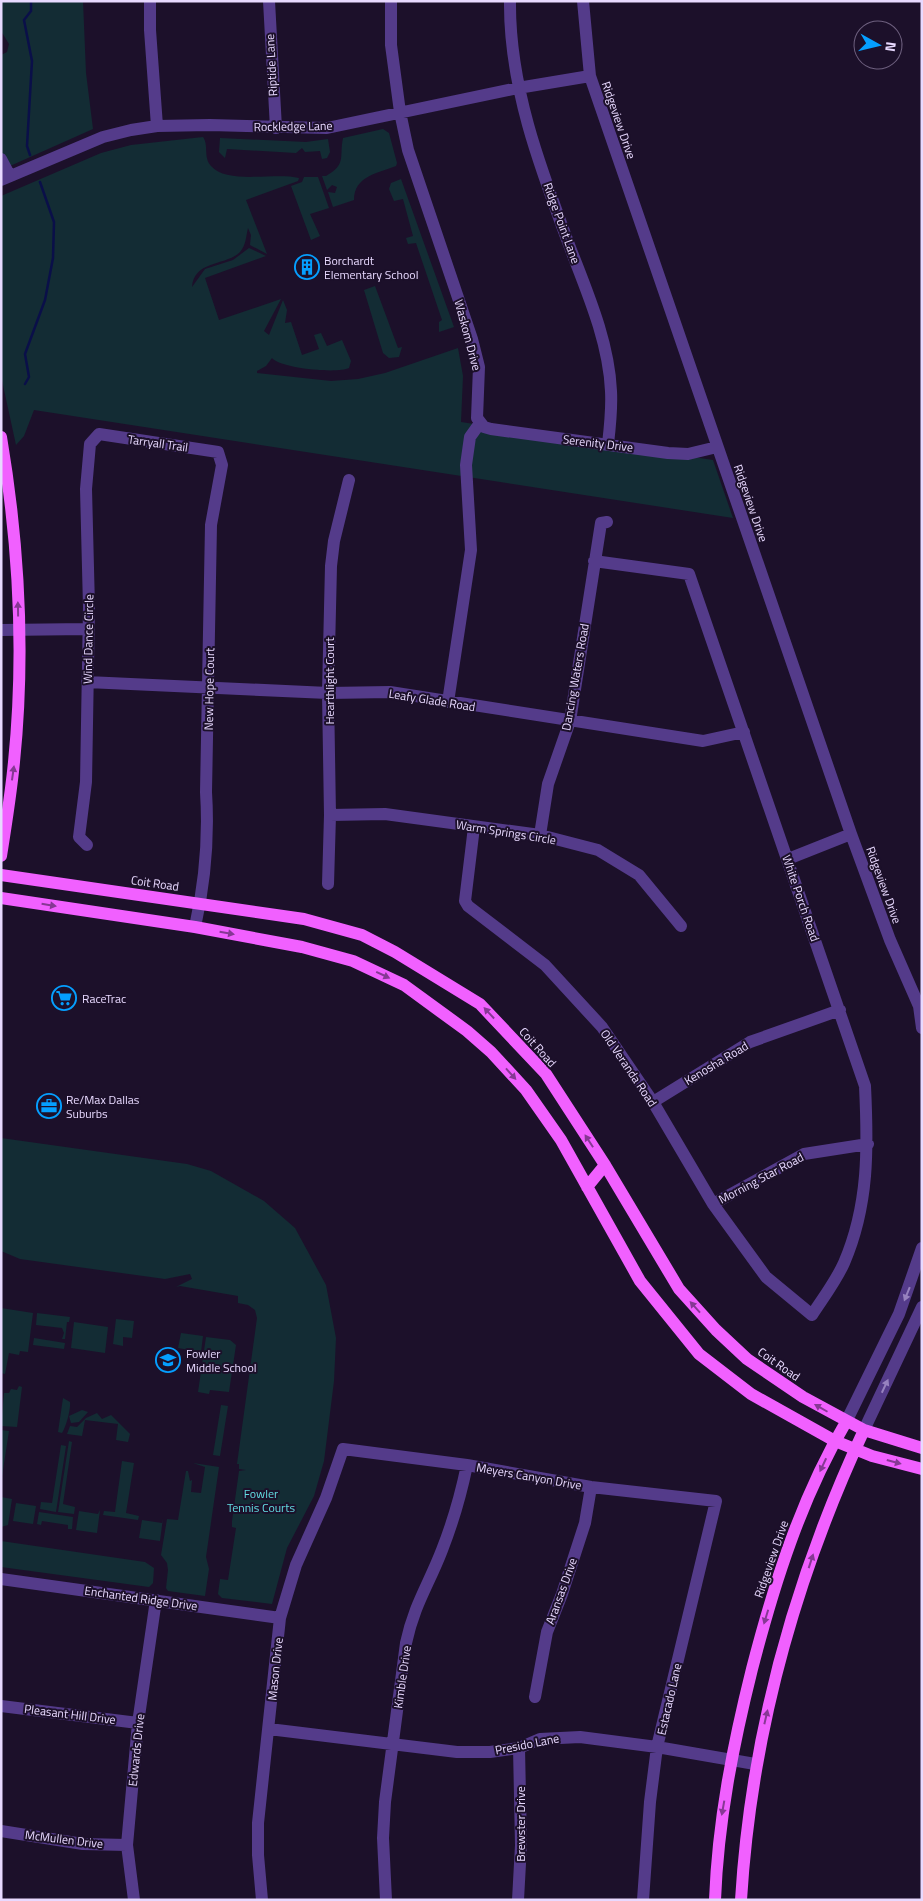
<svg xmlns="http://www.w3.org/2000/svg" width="923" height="1901" font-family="'Titillium Web',sans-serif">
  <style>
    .green { fill: #132c34 }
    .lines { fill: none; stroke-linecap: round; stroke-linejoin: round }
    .stream { stroke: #0a0f49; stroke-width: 2.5 }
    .minor { stroke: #543b8a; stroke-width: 12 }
    .major { stroke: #f160ff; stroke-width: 12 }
    .oneway { fill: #863894 }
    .oneway2 { fill: #9782bf }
    .labels { text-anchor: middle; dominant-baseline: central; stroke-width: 4; stroke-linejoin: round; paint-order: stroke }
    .street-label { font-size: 12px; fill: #e8d9ff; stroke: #1c102a }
    .poi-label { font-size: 12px; fill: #e8d9ff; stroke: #1c102a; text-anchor: start }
    .park-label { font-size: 12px; fill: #62dee3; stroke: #1c102a }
  </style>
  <rect width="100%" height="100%" fill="#1c102a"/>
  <!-- green -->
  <path class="green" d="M1 1H83L86 73 93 129 1 170V55L7 52 9 44 1 31Z
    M383 129 389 133 397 163 396 166C378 173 354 176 354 200L333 207 328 192 335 193 337 187 332 185 327 190 322 176H326C347 164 339 157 343 138Z
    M203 137C209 145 203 157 211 166 227 185 275 172 299 178L298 181 246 200 267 254 250 245 251 235 248 228C246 236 246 245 240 252 226 266 194 260 192 287L205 269 233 260 249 248 266 256 205 278 219 320 281 299 264 331 269 335 283 300 287 310 285 323 291 322 302 355 319 349 314 335 321 333 327 346 342 340 351 361 349 368C337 374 279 368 272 358L266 366 257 371V373L331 381 358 379 385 373 458 348 463 376 461 422 713 460 733 518 34 410 24 436 16 445 1 376V196L101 153 131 145Z
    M220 138 306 142 328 139 330 152 327 158 322 159 320 151 305 152 302 148 296 153 227 149 225 158 219 152Z
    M304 177H318L329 208 310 214 320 236 311 240 291 186 302 182Z
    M401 179 454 327 439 332V322L442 320 416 243 408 244 406 238 413 236 403 199 394 201 389 189 391 183Z
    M375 286 398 348 402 347 399 357 389 358 383 353 364 290Z
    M1 1138 187 1164 211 1171 264 1201 295 1228 326 1285 336 1338 334 1381 324 1461 314 1496 287 1548 272 1604 222 1598 218 1594 220 1579 228 1580 236 1528 232 1527V1521L239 1471 246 1470 239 1469V1464H237L257 1318 255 1310 248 1305 238 1303V1296L180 1286 176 1287 192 1279 190 1274 165 1279 20 1259 1 1251Z
    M1 1308 33 1313 28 1352 20 1351 19 1355 9 1353 5 1374 1 1373Z
    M37 1313 70 1317 69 1322H67L65 1339H62L64 1333 62 1328 36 1325Z
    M116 1319 134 1321 132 1338 123 1337V1346L113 1344Z
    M74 1322 108 1327 105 1353 71 1348Z
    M181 1333 203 1336 201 1352 178 1348Z
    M206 1337 230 1340 236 1345 229 1392 210 1390 209 1394 198 1392Z
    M34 1338 65 1343 64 1349 33 1345Z
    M19 1386 22 1387 17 1427 1 1426 4 1393H9L11 1389 17 1390Z
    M63 1398 70 1402C71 1409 66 1427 62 1433L58 1432Z
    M221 1405 228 1406 220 1456 213 1455Z
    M82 1410 88 1412 79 1422 71 1423 69 1416Z
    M97 1413 102 1419 111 1415 130 1434 128 1442 116 1440 118 1424 85 1420 82 1436 67 1434 70 1426 77 1427 86 1418Z
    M1 1430 9 1431 1 1483Z
    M69 1441 72 1442 63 1504 75 1507 74 1514 58 1512Z
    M61 1445 66 1446 56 1512 40 1509 41 1502 52 1503Z
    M122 1461 134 1463 126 1513 139 1516 138 1520 103 1515 104 1511 115 1512Z
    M193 1463 219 1467 206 1557 209 1569 205 1596 168 1591 166 1588 168 1570 167 1563 161 1555 167 1519 178 1520 186 1471H188L190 1481 192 1480 191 1492 201 1493 205 1467Z
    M1 1497 12 1499 8 1525 1 1527Z
    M16 1503 36 1506 33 1524 13 1521Z
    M100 1510 97 1533 76 1530 79 1511 98 1514Z
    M39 1512 73 1517 72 1529H68V1525L42 1521 41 1525 37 1524Z
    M163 1518 160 1541 139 1538 142 1520 162 1523Z
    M1 1541 145 1562 154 1568 153 1583 149 1587 1 1567Z"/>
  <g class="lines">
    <!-- stream -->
    <path class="stream" d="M30 155 27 146 32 61 24 20 31 11V1
      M25 384 29 377 25 354 45 300 53 258 54 222 40 182"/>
    <!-- minor -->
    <path class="minor" d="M150 1V30L157 126
      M269 1 276 128
      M391 1V45L400 112 408 150 472 339 479 367 477 418 484 427 491 429 668 453 688 454 717 447
      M510 1C509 87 541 170 571 250 588 294 609 343 611 391 612 409 610 427 608 444
      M583 1 590 76 851 834 890 940 919 1006 922 1028
      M1 159 10 176
      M1 180 103 137 131 130 157 126 210 125 327 128 518 88 590 76
      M1 630 88 629
      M87 682 328 693 390 692 703 741 744 732
      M448 702 471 550 466 465 470 437 480 423
      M330 815 385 814 540 835 598 850 639 875 681 926
      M474 827 465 901 468 906 545 965 602 1027 653 1102 713 1204 766 1277 812 1315C823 1298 836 1281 844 1263 869 1205 868 1148 865 1086L689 574 594 561
      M540 835 548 784 570 721 601 523 607 522
      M87 845 79 837 86 782 89 607 86 489 90 444 99 434 218 452 222 465 211 525 206 792C209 838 205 882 195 927
      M788 859 851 834
      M328 884 330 815 328 693 331 566 334 541 349 480
      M653 1102 750 1042 840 1010
      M713 1204 804 1154 868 1144
      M846 1422 899 1314 922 1248
      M864 1430 922 1307
      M1 1579 280 1618
      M535 1697 547 1632 562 1594 585 1523 591 1487
      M1 1706 138 1723
      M269 1729 457 1752H490L519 1748 540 1739 580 1737 657 1747 755 1764
      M1 1831 83 1844 127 1845
      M134 1900 127 1845 138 1723 156 1600
      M262 1900 258 1855V1823L280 1618 296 1565 326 1498 343 1449 467 1465 591 1487 716 1501 657 1747 650 1802 643 1900
      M386 1900 383 1838 385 1802 406 1643C414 1605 429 1584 442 1550 453 1522 461 1494 467 1465
      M518 1900 521 1845 519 1748"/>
    <!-- major -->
    <path class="major" d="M1 437C19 544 25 654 14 762 11 793 6 825 1 856
      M1 875 304 919 362 935 395 952 480 1004 546 1074 605 1165 679 1289 716 1330 747 1359 803 1397 864 1430 922 1448
      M1 898 195 927 302 947 353 961 404 985 467 1031 491 1052 526 1090 561 1140 640 1281 699 1354 751 1394 835 1441 872 1456 922 1469
      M587 1187 605 1165
      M715 1900C718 1821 733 1745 752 1669 774 1584 801 1498 846 1422
      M741 1900C751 1736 795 1578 864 1430"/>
  </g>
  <!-- one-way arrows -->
  <defs><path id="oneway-solid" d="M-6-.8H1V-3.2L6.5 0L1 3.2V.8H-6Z" transform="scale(1.25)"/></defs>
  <g class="oneway">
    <use href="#oneway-solid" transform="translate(18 609) rotate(-91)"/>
    <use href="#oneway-solid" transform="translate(13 773) rotate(-82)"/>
    <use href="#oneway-solid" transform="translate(49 905) rotate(9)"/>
    <use href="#oneway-solid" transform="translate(227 933) rotate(10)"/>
    <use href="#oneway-solid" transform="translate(383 975) rotate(25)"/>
    <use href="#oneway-solid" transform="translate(489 1013) rotate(-133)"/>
    <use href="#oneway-solid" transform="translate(511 1074) rotate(48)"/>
    <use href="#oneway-solid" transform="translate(589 1141) rotate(-123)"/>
    <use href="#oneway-solid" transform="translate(695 1307) rotate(-132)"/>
    <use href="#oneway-solid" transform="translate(821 1408) rotate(-150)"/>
    <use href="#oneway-solid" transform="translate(894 1462) rotate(15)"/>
    <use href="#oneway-solid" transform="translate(823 1465) rotate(115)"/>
    <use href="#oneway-solid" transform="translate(811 1561) rotate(-72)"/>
    <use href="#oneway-solid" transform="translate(766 1617) rotate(107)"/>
    <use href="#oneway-solid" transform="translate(766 1717) rotate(-77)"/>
    <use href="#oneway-solid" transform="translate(723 1808) rotate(100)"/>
  </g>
  <g class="oneway2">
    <use href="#oneway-solid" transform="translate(907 1294) rotate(112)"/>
    <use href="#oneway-solid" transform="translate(885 1386) rotate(-65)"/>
  </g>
  <!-- icons -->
  <defs>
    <symbol id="building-ring" viewBox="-11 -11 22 22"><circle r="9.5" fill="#1c102a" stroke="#059fff" stroke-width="1.5"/><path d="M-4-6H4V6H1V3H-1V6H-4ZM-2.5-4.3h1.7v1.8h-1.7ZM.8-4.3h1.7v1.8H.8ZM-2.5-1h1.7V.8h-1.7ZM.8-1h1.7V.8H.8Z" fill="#059fff"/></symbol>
    <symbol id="supermarket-ring" viewBox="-11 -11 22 22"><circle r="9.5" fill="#1c102a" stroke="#059fff" stroke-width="1.5"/><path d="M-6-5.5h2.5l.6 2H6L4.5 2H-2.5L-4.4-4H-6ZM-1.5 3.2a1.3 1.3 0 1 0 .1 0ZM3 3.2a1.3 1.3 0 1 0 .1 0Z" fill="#059fff"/></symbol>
    <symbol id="office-ring" viewBox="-11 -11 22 22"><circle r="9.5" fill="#1c102a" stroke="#059fff" stroke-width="1.5"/><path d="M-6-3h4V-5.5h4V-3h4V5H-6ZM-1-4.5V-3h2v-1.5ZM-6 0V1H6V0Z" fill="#059fff"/></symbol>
    <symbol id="school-ring" viewBox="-11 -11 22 22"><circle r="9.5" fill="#1c102a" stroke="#059fff" stroke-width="1.5"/><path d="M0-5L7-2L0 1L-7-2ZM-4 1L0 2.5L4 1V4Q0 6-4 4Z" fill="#059fff"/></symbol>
  </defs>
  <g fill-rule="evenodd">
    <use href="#building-ring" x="293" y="253" width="28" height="28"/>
    <use href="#supermarket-ring" x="50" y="984" width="28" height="28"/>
    <use href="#office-ring" x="35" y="1092" width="28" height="28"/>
    <use href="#school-ring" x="154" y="1346" width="28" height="28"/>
  </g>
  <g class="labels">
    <!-- street labels -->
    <g class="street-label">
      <text transform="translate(271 65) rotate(-93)">Riptide Lane</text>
      <text transform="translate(619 120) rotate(71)">Ridgeview Drive</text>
      <text transform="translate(293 126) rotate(-1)">Rockledge Lane</text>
      <text transform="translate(562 223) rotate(70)">Ridge Point Lane</text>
      <text transform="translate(468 335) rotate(75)">Waskom Drive</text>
      <text transform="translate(158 443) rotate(8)">Tarryall Trail</text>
      <text transform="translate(598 443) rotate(7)">Serenity Drive</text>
      <text transform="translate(751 503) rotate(71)">Ridgeview Drive</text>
      <text transform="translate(88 639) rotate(-89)">Wind Dance Circle</text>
      <text transform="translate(575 677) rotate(-80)">Dancing Waters Road</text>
      <text transform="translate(329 681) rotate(-90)">Hearthlight Court</text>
      <text transform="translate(209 689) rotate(-89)">New Hope Court</text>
      <text transform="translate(432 700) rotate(9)">Leafy Glade Road</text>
      <text transform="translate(506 832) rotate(9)">Warm Springs Circle</text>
      <text transform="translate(155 883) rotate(8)">Coit Road</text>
      <text transform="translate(884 885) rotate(70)">Ridgeview Drive</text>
      <text transform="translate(801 898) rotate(71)">White Porch Road</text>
      <text transform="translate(538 1047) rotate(48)">Coit Road</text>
      <text transform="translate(716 1063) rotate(-31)">Kenosha Road</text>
      <text transform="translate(629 1068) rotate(56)">Old Veranda Road</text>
      <text transform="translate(761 1178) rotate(-28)">Morning Star Road</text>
      <text transform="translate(779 1364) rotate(35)">Coit Road</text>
      <text transform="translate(529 1476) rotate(10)">Meyers Canyon Drive</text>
      <text transform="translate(771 1559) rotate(-71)">Ridgeview Drive</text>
      <text transform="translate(561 1591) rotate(-70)">Aransas Drive</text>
      <text transform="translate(141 1598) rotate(8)">Enchanted Ridge Drive</text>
      <text transform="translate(275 1669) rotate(-84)">Mason Drive</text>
      <text transform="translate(402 1677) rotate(-82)">Kimble Drive</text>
      <text transform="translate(669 1699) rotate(-77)">Estacado Lane</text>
      <text transform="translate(70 1714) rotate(7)">Pleasant Hill Drive</text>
      <text transform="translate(527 1744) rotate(-11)">Presido Lane</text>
      <text transform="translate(136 1750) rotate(-84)">Edwards Drive</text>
      <text transform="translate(520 1824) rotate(-90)">Brewster Drive</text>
      <text transform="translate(64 1839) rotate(7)">McMullen Drive</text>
    </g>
    <!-- poi labels -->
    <g class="poi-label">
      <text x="324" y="260">Borchardt<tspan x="324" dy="14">Elementary School</tspan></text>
      <text x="82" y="998">RaceTrac</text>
      <text x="66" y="1099">Re/Max Dallas<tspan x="66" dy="14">Suburbs</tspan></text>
      <text x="186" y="1353">Fowler<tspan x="186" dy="14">Middle School</tspan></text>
    </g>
    <!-- park labels -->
    <g class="park-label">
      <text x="261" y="1493">Fowler<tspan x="261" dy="14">Tennis Courts</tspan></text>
    </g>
  </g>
  <!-- border -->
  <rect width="923" height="1901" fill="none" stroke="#e8d9ff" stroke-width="5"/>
  <!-- north arrow -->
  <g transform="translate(878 45) rotate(98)"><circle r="24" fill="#1c102a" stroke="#6e607f"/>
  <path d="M0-4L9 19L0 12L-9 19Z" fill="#059fff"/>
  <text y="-8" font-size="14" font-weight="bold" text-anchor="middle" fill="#e8d9ff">N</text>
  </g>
</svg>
